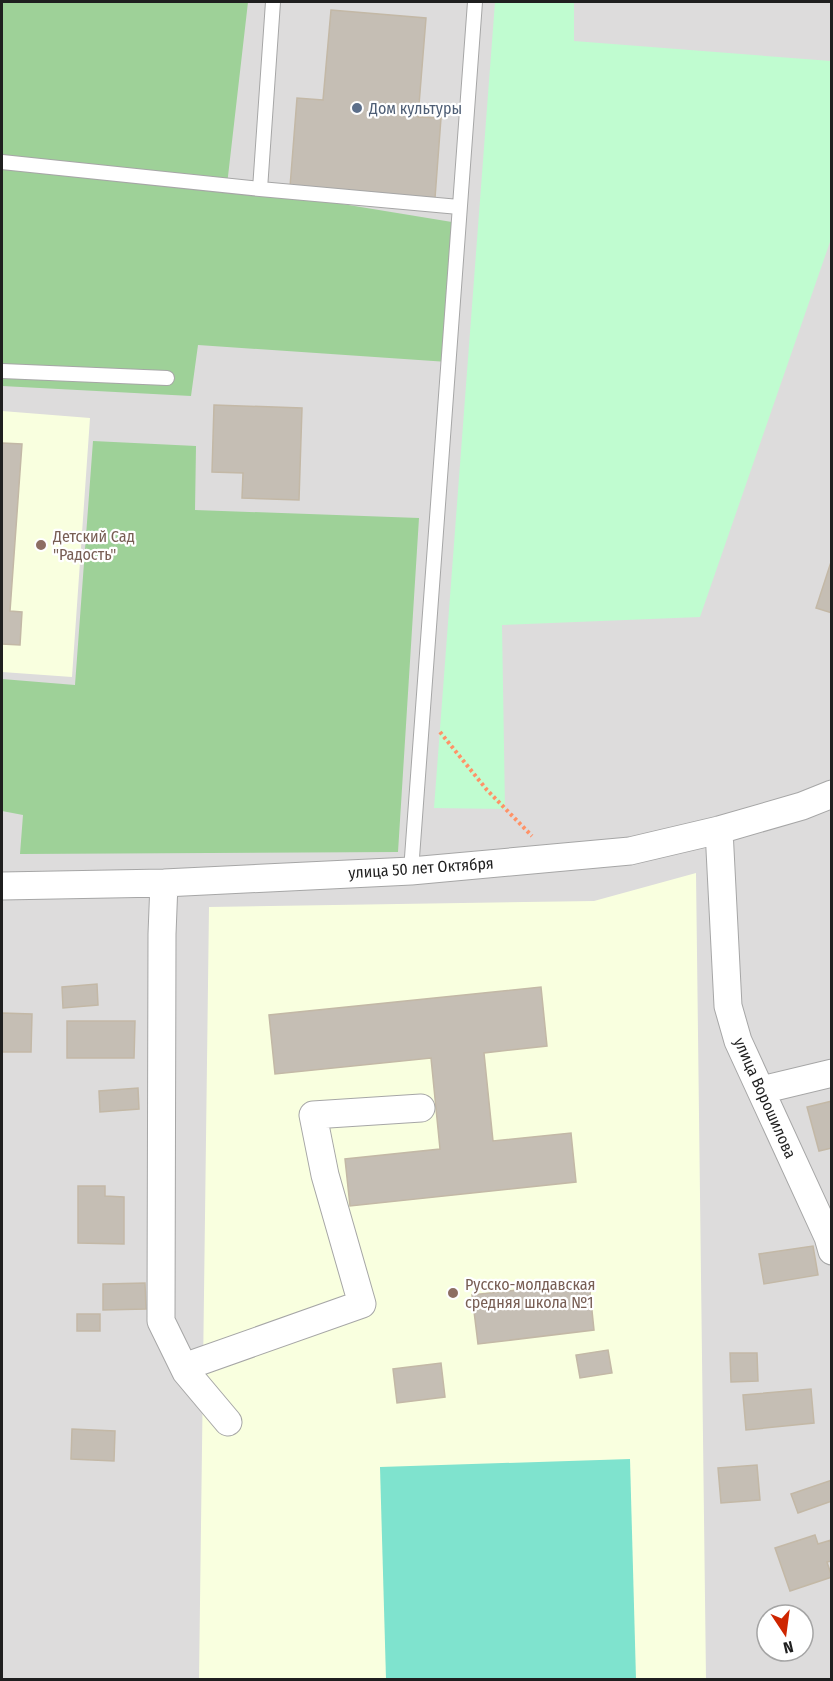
<svg xmlns="http://www.w3.org/2000/svg" width="833" height="1681" font-family="'Fira Sans Condensed',sans-serif">
  <style>
    .residential { fill: #dddcdc; fill-rule: evenodd }
    .education { fill: #f9ffdf }
    .forest { fill: #9ed198 }
    .park { fill: #c0fcd0 }
    .pitch { fill: #7fe3ce }
    .building { fill: #c5beb4; stroke: #c3b8a6; stroke-width: 1.5 }
    .lines { fill: none; stroke-linecap: round; stroke-linejoin: round }
    .lane-casing { stroke: #a6a6a6; stroke-width: 16 }
    .street-casing { stroke: #a6a6a6; stroke-width: 29 }
    .path { stroke: #ff9267; stroke-width: 4; stroke-dasharray: 3 3; stroke-linecap: butt }
    .lane { stroke: #fff; stroke-width: 14 }
    .street { stroke: #fff; stroke-width: 27 }
    .service-dot { fill: #5c6f8a; stroke: #fff; stroke-width: 2 }
    .education-dot { fill: #8d6e63; stroke: #fff; stroke-width: 2 }
    .labels { text-anchor: middle; dominant-baseline: central; stroke-width: 4.5; stroke-linejoin: round; paint-order: stroke }
    .service-label { font-size: 16px; fill: #4e5e75; stroke: #fff; text-anchor: start }
    .education-label { font-size: 16px; fill: #785e54; stroke: #fff; text-anchor: start }
    .street-label { font-size: 16px; fill: #1f1f1f; stroke: #fff }
  </style>
  <rect width="100%" height="100%" fill="#f0efe5"/>
  <!-- residential -->
  <path class="residential" d="M2 2H831V1679L2 1680ZM767 1615H803V1651H767Z"/>
  <!-- education -->
  <path class="education" d="M2 411 90 418 72 677 2 672Z
    M696 873 706 1679 199 1680 209 907 594 901Z"/>
  <!-- forest -->
  <path class="forest" d="M2 2H248L227 185 458 223 448 362 198 345 191 396 2 386Z
    M93 441 196 446 195 510 419 518 398 852 20 854 23 815 2 811V679L75 685Z"/>
  <!-- park -->
  <path class="park" d="M495 2H574V41L831 61V239L700 617 502 625 505 809 434 808Z"/>
  <!-- pitch -->
  <path class="pitch" d="M630 1459 636 1679H386L380 1467Z"/>
  <!-- building -->
  <path class="building" d="M331 10 426 18 418 117 441 118 435 198 290 187 297 98 323 100Z
    M214 405 302 408 299 500 242 498 243 473 212 472Z
    M2 443 22 444 10 611 22 612 20 645 2 644Z
    M831 562H832V613L816 608Z
    M97 984 98 1005 63 1008 62 987Z
    M541 987 547 1046 484 1053 493 1141 571 1133 576 1182 350 1206 345 1159 440 1149 431 1058 275 1074 269 1015Z
    M2 1013 32 1014 31 1052H2Z
    M67 1021H135L134 1058H67Z
    M138 1088 139 1109 100 1112 99 1091Z
    M832 1101V1148L819 1151 807 1107Z
    M78 1186H105V1196L124 1197V1244L78 1243Z
    M813 1246 818 1275 764 1284 759 1254Z
    M589 1282 594 1330 478 1344 472 1295Z
    M145 1283 146 1309 103 1310V1284Z
    M77 1314H100V1331H77Z
    M608 1350 612 1373 580 1378 576 1355Z
    M730 1353H757L758 1381 731 1382Z
    M441 1363 445 1397 397 1403 393 1369Z
    M811 1389 814 1423 746 1430 743 1395Z
    M72 1429 115 1431 114 1461 71 1459Z
    M757 1465 760 1500 721 1503 718 1468Z
    M832 1480V1501L798 1513 791 1494Z
    M815 1535 818 1544 831 1540 832 1561 827 1562 832 1577 790 1591 775 1548Z"/>
  <g class="lines">
    <defs>
      <path id="lane" d="M273 2 260 189 459 207
        M2 162 260 189
        M2 371 167 378
        M411 871 475 2"/>
      <path id="street" d="M719 830 728 1006 738 1041 828 1237 832 1251
        M164 883 162 934 161 1321 186 1372 228 1422
        M2 886 164 883 411 871 630 851 719 830 802 806 832 794
        M762 1090 832 1073
        M184 1367 362 1304 325 1175 313 1115 421 1108"/>
    </defs>
    <!-- lane casing -->
    <use href="#lane" class="lane-casing"/>
    <!-- street casing -->
    <use href="#street" class="street-casing"/>
    <!-- path -->
    <path class="path" d="M440 732 487 790 532 836"/>
    <!-- lane -->
    <use href="#lane" class="lane"/>
    <!-- street -->
    <use href="#street" class="street"/>
  </g>
  <!-- markers -->
  <circle class="service-dot" cx="357" cy="108" r="6"/>
  <g class="education-dot">
    <circle cx="41" cy="545" r="6"/>
    <circle cx="453" cy="1293" r="6"/>
  </g>
  <g class="labels">
    <!-- service labels -->
    <g class="service-label">
      <text x="369" y="108">Дом культуры</text>
    </g>
    <!-- education labels -->
    <g class="education-label">
      <text x="53" y="536">Детский Сад<tspan x="53" dy="18">"Радость"</tspan></text>
      <text x="465" y="1284">Русско-молдавская<tspan x="465" dy="18">средняя школа №1</tspan></text>
    </g>
    <!-- street labels -->
    <g class="street-label">
      <text transform="translate(421 868) rotate(-4)">улица 50 лет Октября</text>
      <text transform="translate(765 1098) rotate(66)">улица Ворошилова</text>
    </g>
  </g>
  <!-- border -->
  <rect width="833" height="1681" fill="none" stroke="#1f1f1f" stroke-width="6"/>
  <!-- north arrow -->
  <g transform="translate(785 1633) rotate(167)"><circle r="28" fill="#ffffff" stroke="#a5a5a5" stroke-width="1.5"/>
  <path d="M0-4.5L10 22L0 15L-10 22Z" fill="#ce2500"/>
  <text y="-9" font-size="16" font-weight="bold" text-anchor="middle" fill="#1f1f1f">N</text>
  </g>
</svg>
